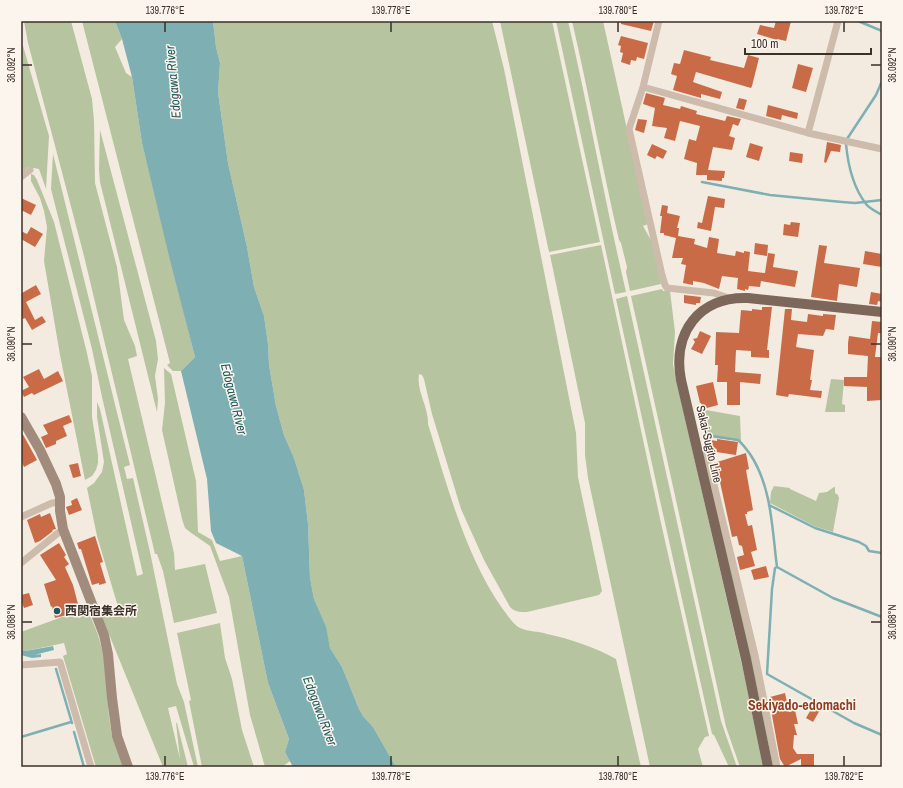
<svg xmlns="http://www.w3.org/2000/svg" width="903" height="788" font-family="'Archivo Narrow','Noto Sans JP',sans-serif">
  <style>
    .green { fill: #b6c49f }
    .water { fill: #7dafb3 }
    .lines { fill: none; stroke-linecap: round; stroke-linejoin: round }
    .stream { stroke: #7dafb3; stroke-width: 2.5 }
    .building { fill: #ca6b48 }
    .minor { stroke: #cdbcab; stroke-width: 7 }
    .secondary { stroke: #a18b7c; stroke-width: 10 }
    .primary { stroke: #7d675b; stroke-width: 10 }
    .ticks { fill: none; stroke: #3b302a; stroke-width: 1.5 }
    .poi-dot { fill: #1d585e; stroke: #fbf5ed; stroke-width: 1.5 }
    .labels { text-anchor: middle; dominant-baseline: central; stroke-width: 3; stroke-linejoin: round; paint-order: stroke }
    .street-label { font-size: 12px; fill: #3b302a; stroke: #fbf5ed }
    .poi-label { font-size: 12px; font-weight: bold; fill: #3b302a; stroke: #fbf5ed; text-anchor: start }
    .water-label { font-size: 13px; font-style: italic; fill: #1d585e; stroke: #fbf5ed }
    .quarter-label { font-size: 14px; font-weight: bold; fill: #8d3d20; stroke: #fbf5ed }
    .neatline { fill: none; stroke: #3b302a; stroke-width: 1.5 }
    .ticks-label { font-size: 10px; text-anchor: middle; fill: #3b302a }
  </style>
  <rect width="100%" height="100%" fill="#f4ebe0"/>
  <!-- green -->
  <path class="green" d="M24 21H71L92 99 94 121 95 183 117 267 124 320 135 346 137 356 128 359 174 553 175 570 205 564 217 613 174 623 163 571 157 554H155L84 256 28 43Z
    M82 21H115L122 39 115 47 126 73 132 77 142 143 195 357 181 371H173L167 365 170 363Z
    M213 21H492L504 69 572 413 576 433 578 477 602 591 599 595 527 612C520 612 515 612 510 607L484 560 461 509 432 414 424 379 422 375 419 374C416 391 429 408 428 424 447 485 465 555 502 608 507 614 513 625 520 628 529 632 538 631 547 634 570 639 595 647 616 659L641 767H396L373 727 363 716 359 709 342 667 330 648 325 627 314 599 310 578 308 524 304 490 294 458 284 435 276 406 269 365 268 344 264 316 254 287 247 247 228 163 218 92 220 63 216 47Z
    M500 21H552L600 242 549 252Z
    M556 21H568C589 111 605 202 626 292L615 294Z
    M572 21H603L648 224 643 226 652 242 661 284 630 291 626 272 627 267 621 243 619 240C602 167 589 94 572 21Z
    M21 39 49 136 46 189 39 169 28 167 21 173Z
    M100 130 156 341 158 359 155 376 158 399 157 412 100 182 99 170Z
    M53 154 130 465 124 467 127 479 133 478 150 552 177 684 184 702 198 767H194L176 706 168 708 180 759 176 723H177L188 767H163L102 617 119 610 97 536 87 488 94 483 102 472 104 462 97 417V402L100 409 137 576 143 574 102 397 92 349 51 189Z
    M31 174 34 175 37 180 54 222 86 349 92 376V417L98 455V463L96 470 92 476 85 480 60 355 44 261 47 227 44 211 40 198 31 181Z
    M601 245 661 523 709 736 705 737 698 749 703 767H650L588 478 585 455V423L550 255Z
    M662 289 663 291H670L675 332 673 364 675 375 744 674 763 767H740L726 727 631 296Z
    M627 296 721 721 737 767H729L714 735 712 734 659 496 616 299Z
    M164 368 171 374 196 481 198 532 212 540 220 561 242 556 268 683 289 739 285 752 290 761 282 767H265L250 715 229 597 226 589 210 546 190 532 185 528 182 519 162 430 165 403Z
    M831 379 844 380 842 404 845 405V412H825Z
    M700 409 740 416 741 441 707 437Z
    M705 461 758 678 776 767H773L760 702Z
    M774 486 790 488V489L816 501 819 493 827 492 834 487H835V493L838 495 839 498 833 532 814 526 770 503 771 492Z
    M90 615 98 635 104 657 109 717 112 736 123 767H96L63 656 67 654 64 643 26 651 21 650V632L62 617Z
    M220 623 225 658 232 679 242 730 254 767H202L189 701 191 700 177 633Z"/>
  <!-- water -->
  <path class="water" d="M115 21H213L216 47 220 63 218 92 228 163 247 247 254 287 264 316 268 344 269 365 276 406 284 435 294 458 304 490 308 524 310 578 314 599 326 627 330 648 342 667 359 709 363 716 373 727 396 767H293L285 752 289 739 268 683 242 556 216 543 211 531 207 479 181 371 195 357 170 260 142 143 132 77 122 39Z
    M53 646 54 650 34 655 41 654V657L32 658 21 655V650L26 651Z"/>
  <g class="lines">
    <!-- stream -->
    <path class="stream" d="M858 21 882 31
      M847 139 876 95 882 81
      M846 144C848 166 853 187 866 204 870 209 877 212 882 215
      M702 182 770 195 842 202 855 203 882 200
      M705 435 738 440C743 444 746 449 750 454 772 487 772 529 777 567L833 598 882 617
      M769 505 815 528 859 542 866 546 869 551 882 553
      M777 567 775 568 772 589 767 674 854 723 882 735
      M56 669 72 723
      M74 732 84 767
      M21 737 71 722"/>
  </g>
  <!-- building -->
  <path class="building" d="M621 21H654L651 31 621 24Z
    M776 21H791L786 41 777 39V40L757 34 760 25 774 28Z
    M621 36 648 43 644 59 637 57 636 61 631 60 630 65 621 62 623 53 620 52 621 46 618 45Z
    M684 50 711 57 710 60 744 68 748 55 759 58 752 86 751 88 696 72 693 82 722 92 720 99 701 94V98L673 90 677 76 671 74 674 63 680 64Z
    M798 64 813 68 806 92 792 88Z
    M646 93 665 98 663 105 680 109 681 106 697 111 696 114 725 121 727 116 741 119 738 126 733 124 729 136 735 138 732 150 713 147 708 170 725 171 724 178H722V181L707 180V172V175H696L697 163 684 159 689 139 696 141 700 126 680 121 675 141 664 138 667 128 652 126 655 108 643 104Z
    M739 98 747 100 744 110 736 108Z
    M768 105 798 113 797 119 782 115 781 120 766 116Z
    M638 119 647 120 644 133 635 130Z
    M827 142 841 145 840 152 831 151 826 163 824 162Z
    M750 143 763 147 759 161 746 157Z
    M652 144 667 151 663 159 657 156 655 159 647 155Z
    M790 152 803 154 802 163 789 161Z
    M708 196 725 199 724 208 715 207 711 231 697 228 698 222 702 223Z
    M21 198 36 205 31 215 21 210Z
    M662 205 668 206 667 213 680 216 677 228H679L678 236 695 239 694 244 707 248 709 237 719 239 717 253 735 256 736 251 744 253V251L750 252 748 271 765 273 768 253 775 254 773 267 798 271 795 287 761 281 760 287 749 286 748 290 745 289V291L737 289 738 278 722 276 719 289 704 283 693 281V285L683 283 686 265 681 264 683 258H672L676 238 664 235V233H660L662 216H660Z
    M791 222 800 223 798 237 783 235 784 224 790 225Z
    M31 227 43 234 35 247 21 239V231L27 234Z
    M755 243 768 245 767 256 754 254Z
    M819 245 827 246 824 263 860 268 857 287 839 284 837 301 811 297Z
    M865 251 882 254 881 259H882V267L863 264Z
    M36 285 41 294 26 302 35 320 42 316 46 322 32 330 25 318 23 319 21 314V292L22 293Z
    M871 292 882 294V302L878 301 877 305 869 304Z
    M684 295 701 297 700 303H696V305L684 303Z
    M762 307H772L767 350H769V358L751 357V351L736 350 735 372 761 374 760 384 740 382V405H727V382H717L718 365H715L716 332 739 333 741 310 752 311V309L762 310Z
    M785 309H792L791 320 807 322 808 314 823 316V314L836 315 834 330 826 329 823 336 798 334 796 347 814 350 810 380H812L810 390 822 391 821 398 789 394 788 397 776 395Z
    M872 321 882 322V333H878L875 357H882V400L867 401V387L844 386V377H867L868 356 848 354V343L849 336 870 339Z
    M700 331 711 336 702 354 691 349 695 342 693 339 697 338Z
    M39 369 44 379 58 371 63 381 34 395 32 393 24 397 21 391 29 387 23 377Z
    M713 382 718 405 703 409 701 403H700L696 386Z
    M69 415 72 422 63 426 67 436 56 441V444L46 448 41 437 48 434 43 425Z
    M21 431 37 460 24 467 21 460Z
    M717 439 738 442 736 455 716 452V450H710V440L717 441Z
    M746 453 749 469 746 470 753 510 747 512V514H745L748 526 752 525 757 550 751 552 755 566 740 570 737 557 744 555 742 546 739 545 737 536 732 537 718 473 717 474 714 463Z
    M78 463 81 476 73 478 69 465Z
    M77 498 82 510 69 515 66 507 72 505 71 501Z
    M50 513 56 529 52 530 53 531 40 541 35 543 27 520 40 514 41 517Z
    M95 536 103 562 100 563 106 583 99 585V583L92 585 81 549H79L77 543Z
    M59 543 66 555 64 557 69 564 65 567 73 585 78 604H85L86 614 67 615 55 618 52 606 51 607 44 584 56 580 40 555Z
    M766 566 769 577 754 580 751 570Z
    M29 593 33 605 24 608 21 600V595Z
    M785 693 789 712 795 710 798 724H794L797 735H794L793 748 797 754H814V766H801V759L785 767 780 759 769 699 771 698 770 697Z
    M813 706 820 710 813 722 806 718Z"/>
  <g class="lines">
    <!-- minor -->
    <path class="minor" d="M659 21 643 87 629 129 662 275 665 285 667 288 714 293 729 298
      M643 87 808 133 882 149
      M808 133 838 21
      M21 177 30 170
      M697 452 706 457 710 468 755 655 777 767
      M21 517 52 503 60 502
      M21 563 63 529
      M21 665 60 662 91 767"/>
    <!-- secondary -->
    <path class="secondary" d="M21 417 40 450 56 484 60 497V511L63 529 104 635 108 654 112 698 117 736 128 767"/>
    <!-- primary -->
    <path class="primary" d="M768 767 746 659 681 380C672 333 699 296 748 298L882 312"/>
  </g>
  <!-- ticks -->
  <path class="ticks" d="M165 22V32M391 22V32M618 22V32M844 22V32M22 65H32M871 65H881M22 344H32M871 344H881M22 622H32M871 622H881M165 756V766M391 756V766M618 756V766M844 756V766"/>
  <!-- markers -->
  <circle class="poi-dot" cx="57" cy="611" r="4"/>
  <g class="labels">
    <!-- street labels -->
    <g class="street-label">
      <text transform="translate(709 444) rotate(77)">Sakai-Sugito Line</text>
    </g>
    <!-- poi labels -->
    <g class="poi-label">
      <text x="65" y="611">西関宿集会所</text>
    </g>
    <!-- water labels -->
    <g class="water-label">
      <text transform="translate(173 82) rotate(-95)">Edogawa River</text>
      <text transform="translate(234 399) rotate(76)">Edogawa River</text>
      <text transform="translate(320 711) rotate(69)">Edogawa River</text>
    </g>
    <!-- quarter labels -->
    <g class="quarter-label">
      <text x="802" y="705">Sekiyado-edomachi</text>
    </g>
  </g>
  <!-- border -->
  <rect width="903" height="788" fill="none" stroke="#fbf5ed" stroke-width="44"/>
  <!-- scale -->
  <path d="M745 48v6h126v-6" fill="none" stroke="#3b302a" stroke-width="2"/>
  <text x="751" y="48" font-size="12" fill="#3b302a" stroke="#fbf5ed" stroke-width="3" paint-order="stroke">100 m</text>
  <rect x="22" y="22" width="859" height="744" class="neatline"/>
  <g class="ticks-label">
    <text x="165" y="14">139.776°E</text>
    <text x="391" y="14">139.778°E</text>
    <text x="618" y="14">139.780°E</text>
    <text x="844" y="14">139.782°E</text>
    <text transform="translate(11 65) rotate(-90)" y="4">36.092°N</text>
    <text transform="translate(892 65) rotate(-90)" y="4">36.092°N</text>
    <text transform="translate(11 344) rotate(-90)" y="4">36.090°N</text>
    <text transform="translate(892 344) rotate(-90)" y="4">36.090°N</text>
    <text transform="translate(11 622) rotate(-90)" y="4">36.088°N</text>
    <text transform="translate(892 622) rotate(-90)" y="4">36.088°N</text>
    <text x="165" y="780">139.776°E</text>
    <text x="391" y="780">139.778°E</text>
    <text x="618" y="780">139.780°E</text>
    <text x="844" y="780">139.782°E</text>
  </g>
</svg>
